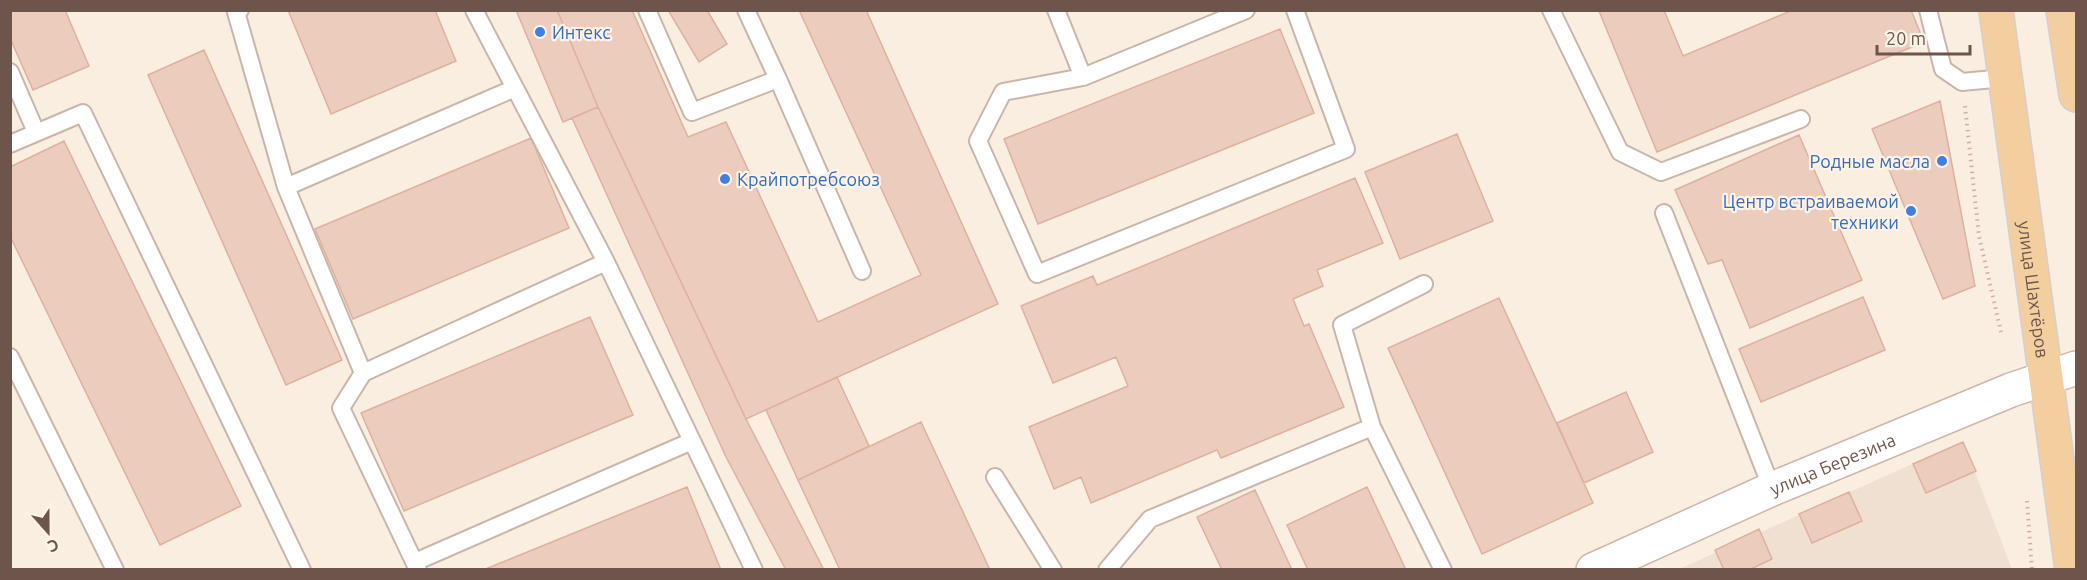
<svg xmlns="http://www.w3.org/2000/svg" width="2087" height="580" font-family="Ubuntu,sans-serif">
  <style>
    .residential { fill: #f0e0d1 }
    .building { fill: #ecccbc; stroke: #ddb19e; stroke-width: 1.5 }
    .lines { fill: none; stroke-linecap: round; stroke-linejoin: round }
    .lane-casing { stroke: #c9b6aa; stroke-width: 20 }
    .secondary-casing { stroke: #ceb7aa; stroke-width: 36 }
    .primary-casing { stroke: #d6cfcd; stroke-width: 36 }
    .path { stroke: #d1af9f; stroke-width: 4; stroke-dasharray: 1.5 4.5; stroke-linecap: butt }
    .lane { stroke: #fff; stroke-width: 16 }
    .secondary { stroke: #fff; stroke-width: 33 }
    .primary { stroke: #f3ce9f; stroke-width: 33 }
    .shop-dot { fill: #3f7fe0; stroke: #fdf3e7; stroke-width: 2 }
    .labels { text-anchor: middle; dominant-baseline: central; stroke-width: 4.5; stroke-linejoin: round; paint-order: stroke }
    .shop-label { font-size: 18px; fill: #366cbe; stroke: #fdf3e7; text-anchor: start }
    .street-label { font-size: 18px; fill: #6e554b; stroke: #fdf3e7 }
  </style>
  <rect width="100%" height="100%" fill="#faeee1"/>
  <!-- residential -->
  <path class="residential" d="M1963 441 2012 569 1677 570Z"/>
  <!-- building -->
  <path class="building" d="M10 10H65L89 66 33 90 10 38Z
    M288 10H435L456 61 331 114Z
    M516 10H557L598 107 563 122Z
    M557 10H632L688 137 726 122 818 322 921 275 799 10H866L998 304 746 419 598 107Z
    M668 10H707L727 44 699 62Z
    M1664 10 1683 56 1793 10H1911L1924 42 1657 152 1599 11Z
    M1280 29 1314 113 1038 224 1004 139Z
    M204 50 342 360 286 385 148 75Z
    M1940 101 1975 286 1943 299 1872 129Z
    M598 107 746 419 824 570H786L726 457 572 118Z
    M1457 134 1493 221 1400 259 1365 172Z
    M1799 135 1862 280 1750 328 1722 260 1708 264 1675 190Z
    M531 138 569 228 353 319 315 229Z
    M64 141 241 506 160 545 10 236V167Z
    M1355 178 1383 243 1317 270 1323 286 1293 299 1304 326 1309 324 1344 407 1221 458 1217 450 1091 503 1081 477 1054 489 1029 427 1128 386 1116 357 1053 383 1021 306 1093 276 1097 285Z
    M1863 297 1885 350 1761 402 1739 349Z
    M1499 298 1593 503 1482 554 1388 348Z
    M590 317 633 415 404 511 361 413Z
    M837 377 869 446 798 480 766 410Z
    M1626 392 1653 452 1584 483 1557 423Z
    M921 422 990 570H840L798 480Z
    M1963 442 1976 471 1926 493 1913 464Z
    M687 487 721 570H483Z
    M1367 487 1406 570H1308L1287 525Z
    M1255 490 1292 570H1222L1197 517Z
    M1849 492 1862 521 1812 543 1799 514Z
    M1759 529 1772 559 1749 570H1724L1715 550Z"/>
  <g class="lines">
    <defs>
      <path id="lane" d="M240 10 236 12 286 187 515 88 606 262
        M474 10 515 88
        M647 10 692 112 778 79 862 271
        M746 10 778 79
        M1056 10 1083 77
        M1246 10 1083 77 1003 92 978 141 1037 274 1346 149 1295 10
        M1551 10 1620 152 1661 172 1801 119
        M1928 10 1943 69 1962 82 2004 78
        M10 72 36 132
        M10 144 83 113 302 570
        M286 187 363 373
        M1664 213 1772 489
        M10 357 115 570
        M1372 427 1443 570
        M995 477 1053 570
        M415 562 692 441
        M418 570 341 408 363 373 606 262 754 570
        M1107 570 1150 519 1372 427 1342 325 1424 284"/>
      <g id="secondary">
        <path id="s1" d="M1593 570 1772 489 2011 390 2076 368"/>
      </g>
      <g id="primary">
        <path id="s2" d="M1996 10 2072 570"/>
        <path d="M2063 10 2076 95"/>
      </g>
    </defs>
    <!-- lane casing -->
    <use href="#lane" class="lane-casing"/>
    <!-- secondary casing -->
    <use href="#secondary" class="secondary-casing"/>
    <!-- primary casing -->
    <use href="#primary" class="primary-casing"/>
    <!-- path -->
    <path class="path" d="M1965 106 1979 236 2001 332
      M2027 501 2032 570"/>
    <!-- lane -->
    <use href="#lane" class="lane"/>
    <!-- secondary -->
    <use href="#secondary" class="secondary"/>
    <!-- primary -->
    <use href="#primary" class="primary"/>
  </g>
  <!-- markers -->
  <g class="shop-dot">
    <circle cx="540" cy="32" r="6"/>
    <circle cx="1942" cy="161" r="6"/>
    <circle cx="725" cy="179" r="6"/>
    <circle cx="1911" cy="211" r="6"/>
  </g>
  <g class="labels">
    <!-- shop labels -->
    <g class="shop-label">
      <text x="552" y="32">Интекс</text>
      <text x="1930" y="161" text-anchor="end">Родные масла</text>
      <text x="737" y="179">Крайпотребсоюз</text>
      <text x="1899" y="201" text-anchor="end">Центр встраиваемой<tspan x="1899" dy="21">техники</tspan></text>
    </g>
    <!-- street labels -->
    <g class="street-label">
      <text stroke="none"><textPath href="#s2" startOffset="282">улица Шахтёров</textPath></text>
      <text stroke="none"><textPath href="#s1" startOffset="262">улица Березина</textPath></text>
    </g>
  </g>
  <!-- border -->
  <rect width="2087" height="580" fill="none" stroke="#6e554b" stroke-width="24"/>
  <!-- north arrow -->
  <g transform="translate(48 532) rotate(159)" stroke="#fdf3e7" stroke-width="4.5" paint-order="stroke">
  <path d="M0-4.5L10 22L0 15L-10 22Z" fill="#6e554b"/>
  <text y="-9" font-size="16" font-weight="bold" text-anchor="middle" fill="#6e554b">С</text>
  </g>
  <!-- scale -->
  <path d="M1877 45v9h93v-9" fill="none" stroke="#6e554b" stroke-width="3"/>
  <text x="1886" y="45" font-size="18" fill="#6e554b" stroke="#fdf3e7" stroke-width="4.5" paint-order="stroke">20 m</text>
</svg>
